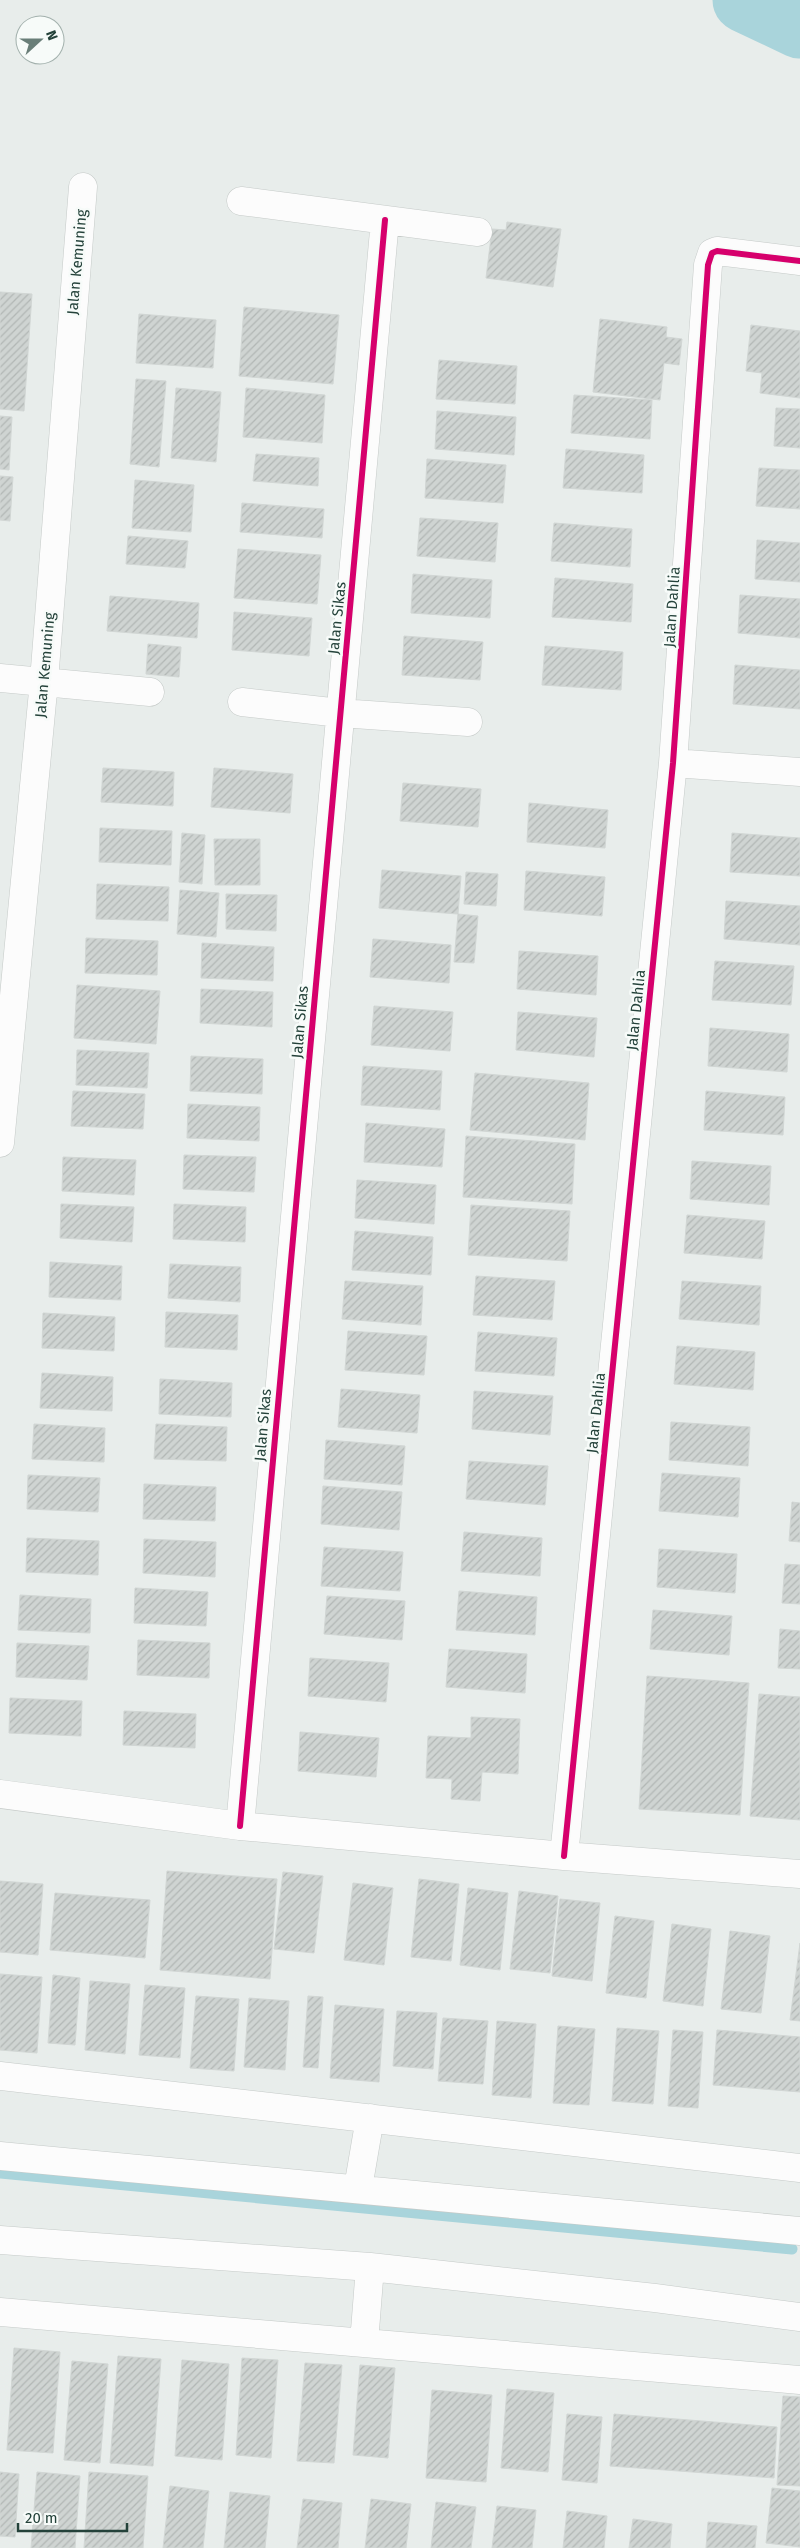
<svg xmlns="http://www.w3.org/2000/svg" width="800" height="2548" font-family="'Fira Sans',sans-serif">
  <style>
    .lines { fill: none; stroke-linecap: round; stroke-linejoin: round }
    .stream { stroke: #a9d4db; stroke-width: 11 }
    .river { stroke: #a9d4db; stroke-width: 65 }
    .building { fill: url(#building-hatch); stroke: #d1d6d4 }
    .minor-casing { stroke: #c5cac8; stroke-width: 29 }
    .minor { stroke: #fcfcfc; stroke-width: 28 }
    .cycleway-casing { stroke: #f7fbf9; stroke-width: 9 }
    .cycleway { stroke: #d6006c; stroke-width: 6 }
    .labels { text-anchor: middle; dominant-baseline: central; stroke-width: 5; stroke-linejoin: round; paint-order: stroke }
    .street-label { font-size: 15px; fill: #24423a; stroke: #f7fbf9 }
  </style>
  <defs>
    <pattern id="building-hatch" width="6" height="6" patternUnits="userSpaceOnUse" patternTransform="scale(1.25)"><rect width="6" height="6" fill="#cfd4d2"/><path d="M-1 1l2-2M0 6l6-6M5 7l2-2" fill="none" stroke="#b2b7b5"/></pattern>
  </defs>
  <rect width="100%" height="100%" fill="#e8edeb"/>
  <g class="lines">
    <!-- stream -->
    <path class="stream" d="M0 2173 792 2249"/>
    <!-- river -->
    <path class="river" d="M745 0 800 26"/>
  </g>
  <!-- building -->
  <path class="building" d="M507 222 561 229 553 287 486 278 492 229 506 230Z
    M0 292 32 294 24 411 0 409Z
    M244 307 339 315 333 384 239 376Z
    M139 314 216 320 213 368 136 363Z
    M600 319 667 327 666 337 682 339 679 365 664 363 660 400 593 392Z
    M751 325 800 331V398L760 393 762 373 746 371Z
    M439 360 517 366 515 404 436 399Z
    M136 379 166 381 159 467 130 464Z
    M176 388 221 392 216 462 171 458Z
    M246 388 325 395 322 443 243 437Z
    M574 395 652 400 650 439 571 433Z
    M776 408 800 409V448L774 446Z
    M437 411 516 417 514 455 435 449Z
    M0 416 12 417 9 470 0 469Z
    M566 449 644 455 642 493 563 488Z
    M256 454 319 458 318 486 253 481Z
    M427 459 506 465 503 503 425 498Z
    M759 468 800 470V509L756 506Z
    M0 476 13 477 10 521 0 520Z
    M135 480 194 485 191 532 132 528Z
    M242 503 324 509 322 538 240 532Z
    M420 518 498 523 495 562 417 556Z
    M554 523 632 529 630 567 551 561Z
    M128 536 188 541 185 568 126 564Z
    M757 540 800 543V582L755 579Z
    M238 549 321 555 317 604 234 598Z
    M413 574 492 580 490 618 411 613Z
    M555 578 633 584 631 622 552 617Z
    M740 595 800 599V638L738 633Z
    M110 596 199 603 197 638 107 631Z
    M234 612 312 618 309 656 232 650Z
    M404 636 483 642 480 680 402 675Z
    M148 644 181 647 179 677 146 674Z
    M545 646 623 652 621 690 542 685Z
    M735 665 800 670V709L733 704Z
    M103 768 174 772 173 806 101 802Z
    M214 768 293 774 290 813 211 807Z
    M403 783 481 789 478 827 400 821Z
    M529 803 608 810 605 848 527 842Z
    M100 828 172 831 171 865 99 862Z
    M182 833 205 835 202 884 179 882Z
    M732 833 800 838V876L730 872Z
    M214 839H260V885H215Z
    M382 870 461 876 458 914 379 908Z
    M526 871 605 877 602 916 524 910Z
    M466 872 498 874 496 906 464 904Z
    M97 884 169 887 168 921 96 919Z
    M180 890 219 893 216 937 177 934Z
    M226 894 277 895 276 931 226 929Z
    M726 901 800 906V945L724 939Z
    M458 914 478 916 474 963 454 962Z
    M86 938 158 941 157 975 85 973Z
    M373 939 451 945 449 983 370 977Z
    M202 943 274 947 273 981 201 978Z
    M519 951 598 956 596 995 517 989Z
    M715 961 794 966 791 1005 712 1000Z
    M77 985 160 991 156 1044 74 1038Z
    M201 989 273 992 272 1027 200 1023Z
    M374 1006 453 1012 450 1051 371 1045Z
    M518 1012 597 1018 594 1057 516 1050Z
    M710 1028 789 1034 787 1072 708 1066Z
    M77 1050 149 1053 147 1088 76 1085Z
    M191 1056 263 1059 262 1094 190 1091Z
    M363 1066 442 1071 440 1110 361 1105Z
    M475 1073 589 1083 585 1140 470 1130Z
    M73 1091 145 1094 143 1129 71 1126Z
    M706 1091 785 1097 783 1135 704 1130Z
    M188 1104 260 1107 259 1141 187 1138Z
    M366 1123 445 1129 442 1167 364 1162Z
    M466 1136 575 1144 572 1204 463 1197Z
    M184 1155 256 1157 254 1192 183 1189Z
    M63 1157 136 1160 134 1195 62 1191Z
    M692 1161 771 1166 769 1205 690 1199Z
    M357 1180 436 1185 434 1224 355 1218Z
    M61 1204 134 1207 132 1242 60 1238Z
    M174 1204 246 1207 245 1242 173 1239Z
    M471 1205 570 1211 567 1261 468 1255Z
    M687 1215 765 1221 762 1259 684 1253Z
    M355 1231 433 1237 431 1275 352 1270Z
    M50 1262 122 1266 121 1300 49 1297Z
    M170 1264 241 1267 240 1302 168 1298Z
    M476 1276 555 1281 552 1320 473 1315Z
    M345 1281 423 1286 421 1325 342 1319Z
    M682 1281 761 1286 759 1325 679 1319Z
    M166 1312 238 1315 237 1350 165 1347Z
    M43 1313 115 1317 114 1351 42 1348Z
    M348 1331 427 1336 424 1375 345 1370Z
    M478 1332 557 1338 554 1376 475 1371Z
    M677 1346 755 1352 753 1390 674 1384Z
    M42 1373 113 1377 112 1411 40 1408Z
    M160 1379 232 1383 231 1417 159 1414Z
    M341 1389 420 1395 417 1433 338 1427Z
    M474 1391 553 1396 550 1435 472 1429Z
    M671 1422 750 1427 748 1466 669 1460Z
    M34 1424 105 1428 104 1462 32 1459Z
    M156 1424 227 1427 226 1461 154 1459Z
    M326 1440 405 1446 402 1485 324 1479Z
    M469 1461 548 1466 545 1505 466 1499Z
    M662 1473 740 1478 738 1517 659 1511Z
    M28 1475 100 1478 98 1512 27 1509Z
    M144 1484 216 1487 215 1521 143 1519Z
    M323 1486 402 1492 399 1530 321 1524Z
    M792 1502 800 1503V1542L789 1541Z
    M464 1532 542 1538 540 1576 461 1571Z
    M27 1538 99 1541 98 1575 26 1572Z
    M144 1539 216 1542 215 1577 143 1573Z
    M324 1547 403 1552 400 1591 321 1586Z
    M659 1549 737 1554 735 1593 657 1587Z
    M785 1564 800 1565V1604L782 1603Z
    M135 1588 208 1592 206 1626 134 1623Z
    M459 1591 537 1597 535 1635 456 1630Z
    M20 1595 91 1599 90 1633 18 1630Z
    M327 1596 405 1601 402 1640 324 1634Z
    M653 1610 732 1616 729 1655 650 1649Z
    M780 1629 800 1631V1669L778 1668Z
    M138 1640 210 1643 209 1678 137 1675Z
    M17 1643 89 1646 87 1680 16 1677Z
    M449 1649 527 1654 525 1693 446 1687Z
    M310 1658 389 1663 386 1702 308 1696Z
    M647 1676 749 1683 740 1815 639 1809Z
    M759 1694 800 1697V1820L750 1816Z
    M10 1698 82 1701 81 1736 9 1733Z
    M124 1711 196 1714 195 1748 123 1745Z
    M471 1717 520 1719 518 1774 482 1772 480 1801 451 1799 452 1779 426 1778 428 1736 471 1738Z
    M300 1732 379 1738 376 1777 298 1771Z
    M167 1871 277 1879 270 1979 160 1970Z
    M283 1872 323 1876 314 1953 274 1949Z
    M419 1879 459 1884 451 1961 411 1957Z
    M0 1881 43 1884 38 1955 0 1952Z
    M353 1883 393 1888 384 1965 344 1960Z
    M468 1888 508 1893 500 1970 460 1965Z
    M519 1891 558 1896 550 1973 510 1969Z
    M55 1893 150 1900 145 1958 50 1950Z
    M560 1899 600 1903 592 1981 552 1976Z
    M615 1916 654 1921 646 1998 606 1993Z
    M672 1924 711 1929 703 2006 663 2001Z
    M730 1931 770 1936 761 2013 721 2009Z
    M800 1943V2021L790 2020Z
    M0 1974 42 1977 37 2053 0 2050Z
    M53 1975 80 1978 75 2045 48 2043Z
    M90 1981 130 1984 125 2054 85 2050Z
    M145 1985 185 1988 180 2058 139 2055Z
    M196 1996 239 1999 234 2071 190 2068Z
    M308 1996 323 1997 318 2068 303 2067Z
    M249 1998 289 2001 285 2070 244 2067Z
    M335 2005 384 2009 379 2082 330 2078Z
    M397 2011 437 2013 433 2069 393 2066Z
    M443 2018 488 2021 483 2084 438 2081Z
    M497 2021 536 2024 531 2098 492 2095Z
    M558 2026 595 2029 589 2105 553 2103Z
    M617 2028 659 2031 653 2104 612 2101Z
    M673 2030 703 2032 698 2108 668 2106Z
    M717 2030 800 2037V2092L713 2085Z
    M14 2348 60 2352 53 2453 7 2450Z
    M118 2356 161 2359 153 2466 110 2463Z
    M242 2358 278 2360 271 2458 236 2455Z
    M182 2360 229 2364 222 2460 175 2456Z
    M72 2361 108 2364 100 2463 64 2460Z
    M305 2363 342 2365 334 2463 297 2461Z
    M360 2365 395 2368 388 2458 353 2455Z
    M507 2389 554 2393 548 2472 501 2468Z
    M432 2390 492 2395 486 2482 426 2478Z
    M783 2396 800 2397V2486L777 2485Z
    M567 2414 602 2417 597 2483 562 2480Z
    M614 2414 777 2427 774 2478 610 2466Z
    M0 2472 19 2474 15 2537 0 2536Z
    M37 2472 80 2476 75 2548H31Z
    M89 2472 148 2476 143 2548H84Z
    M170 2486 209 2491 203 2548H163Z
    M772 2488 800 2491V2547L766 2543Z
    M230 2492 270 2496 265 2548H224Z
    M303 2499 342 2503 338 2548H297Z
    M371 2499 411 2504 406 2548H365Z
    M436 2502 476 2507 471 2548H431Z
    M497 2506 536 2510 532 2548H492Z
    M567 2511 607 2516 604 2548H563Z
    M633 2519 672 2524 670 2548H629Z
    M708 2522 757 2526 755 2548H706Z"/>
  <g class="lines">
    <defs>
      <path id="minor" d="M241 201 478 232
        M0 678 150 692
        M242 702 340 713 468 722
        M673 763 800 772
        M0 1143 44 681 83 187
        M0 1794 240 1826 564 1856 800 1874
        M240 1826 385 220
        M564 1856 673 763 708 265 712 253 717 251 800 261
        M0 2076 800 2168
        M0 2156 800 2231
        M358 2188 370 2118
        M0 2240 370 2267 655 2298 800 2317
        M0 2312 800 2380
        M364 2343 370 2267"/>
    </defs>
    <!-- minor casing -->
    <use href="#minor" class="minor-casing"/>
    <!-- minor -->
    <use href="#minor" class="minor"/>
    <defs>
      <path id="cycleway" d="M240 1826 385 220
        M564 1856 673 763 708 265 712 253 717 251 800 261"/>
    </defs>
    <!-- cycleway casing -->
    <use href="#cycleway" class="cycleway-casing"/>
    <!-- cycleway -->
    <use href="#cycleway" class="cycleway"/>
  </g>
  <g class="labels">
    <!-- street labels -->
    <g class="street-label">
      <text transform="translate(77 262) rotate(-85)">Jalan Kemuning</text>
      <text transform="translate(672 607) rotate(-86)">Jalan Dahlia</text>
      <text transform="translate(337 618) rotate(-84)">Jalan Sikas</text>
      <text transform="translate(45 665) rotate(-85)">Jalan Kemuning</text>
      <text transform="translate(636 1010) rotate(-84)">Jalan Dahlia</text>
      <text transform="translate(300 1022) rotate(-85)">Jalan Sikas</text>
      <text transform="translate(596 1413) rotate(-84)">Jalan Dahlia</text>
      <text transform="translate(263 1425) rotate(-85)">Jalan Sikas</text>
    </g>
  </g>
  <!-- north arrow -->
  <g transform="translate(40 40) rotate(69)"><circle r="24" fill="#f7fbf9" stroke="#a3b1ad"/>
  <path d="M0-4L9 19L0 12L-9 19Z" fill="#697e78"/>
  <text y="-8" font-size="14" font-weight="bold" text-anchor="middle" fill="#24423a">N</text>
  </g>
  <!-- scale -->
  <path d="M18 2523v8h109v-8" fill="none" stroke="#24423a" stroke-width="2.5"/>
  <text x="25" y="2523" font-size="15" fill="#24423a" stroke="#f7fbf9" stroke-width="4" paint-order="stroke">20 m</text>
</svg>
